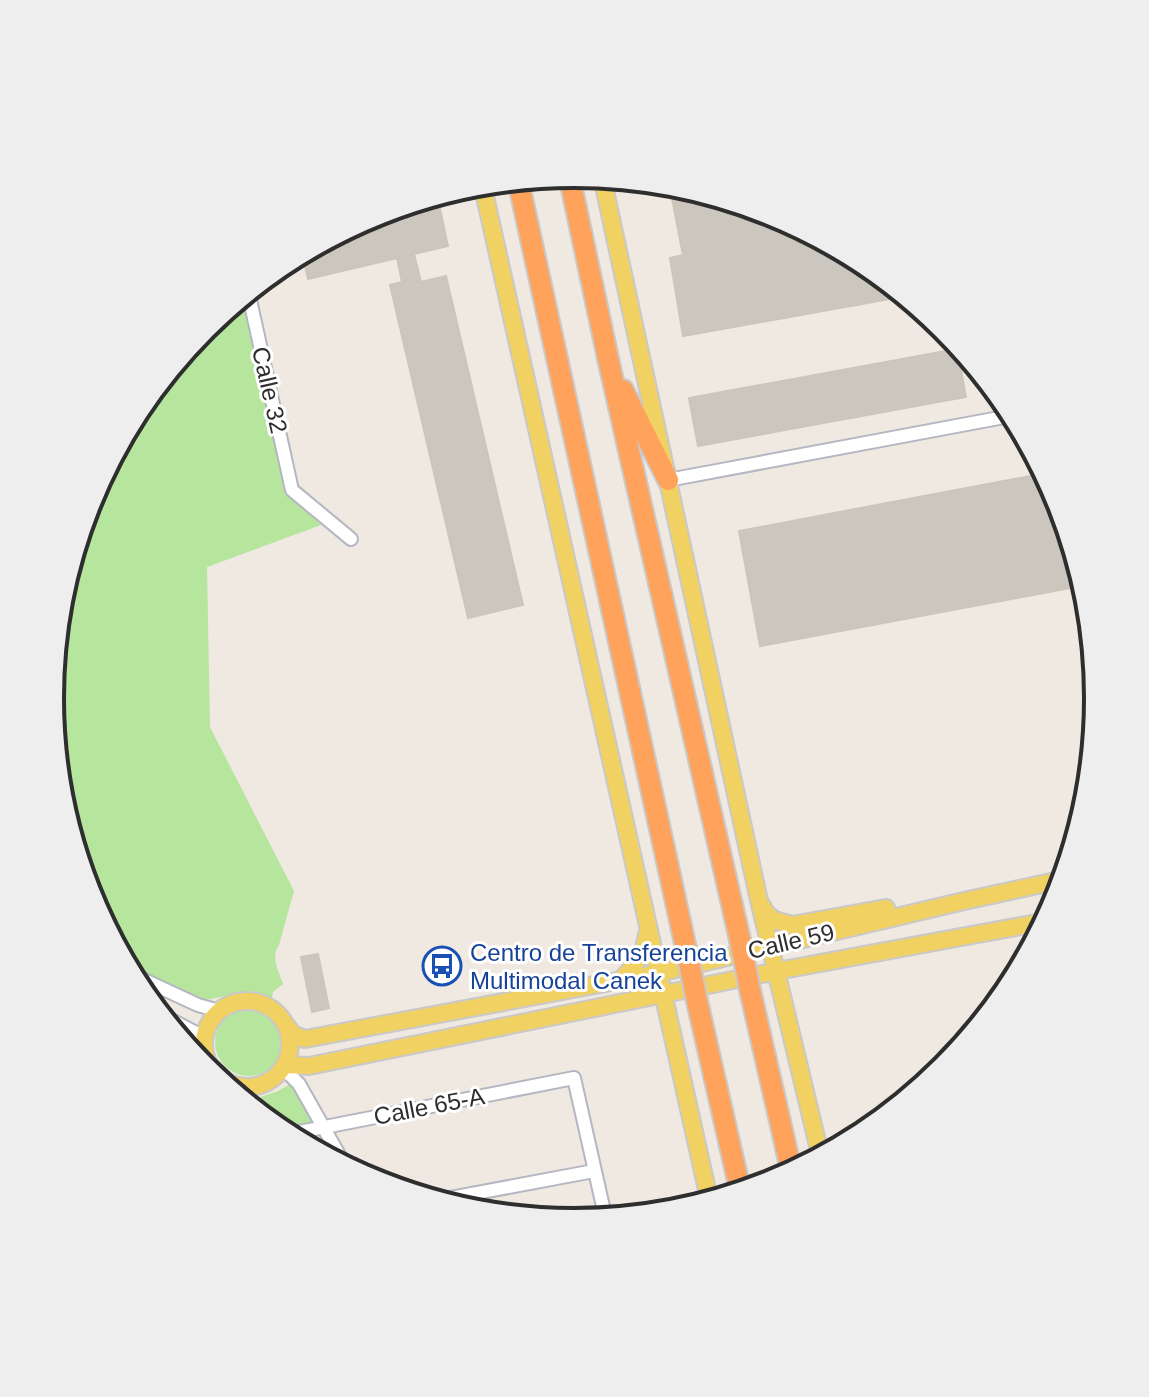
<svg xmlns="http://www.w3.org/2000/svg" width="1149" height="1397" font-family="Helvetica,sans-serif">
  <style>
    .green { fill: #b6e59e }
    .building { fill: #cbc7bf; stroke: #cbc5ba; stroke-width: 2 }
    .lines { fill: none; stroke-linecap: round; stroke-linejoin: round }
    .minor-casing { stroke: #b4b7c1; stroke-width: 16 }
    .major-casing { stroke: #c9c9c9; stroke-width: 20 }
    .highway-casing { stroke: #c9c9c9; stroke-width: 24 }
    .minor { stroke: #fff; stroke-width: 12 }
    .major { stroke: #f2d163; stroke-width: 16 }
    .highway { stroke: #ffa35c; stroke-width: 20 }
    .highway-bridge-casing { stroke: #c9c9c9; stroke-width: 24; stroke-linecap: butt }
    .highway-bridge { stroke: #ffa35c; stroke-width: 20 }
    .labels { text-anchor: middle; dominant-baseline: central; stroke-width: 6; stroke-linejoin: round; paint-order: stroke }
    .street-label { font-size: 24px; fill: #2e2e2e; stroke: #fff }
    .transit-label { font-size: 24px; fill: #164399; stroke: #fff; text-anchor: start }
    .rim { fill: none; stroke: #2e2e2e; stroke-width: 4 }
  </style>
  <rect width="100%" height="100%" fill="#efe9e1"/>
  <!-- green -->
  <path class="green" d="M248 291 262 355 289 496 321 525 207 567 210 727 294 891 279 945C270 956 279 972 283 984L273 992 272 998 248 991 202 1001 125 965 90 899 60 800 50 698 60 596 90 497 139 407 204 327Z
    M215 1042a34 34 0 1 1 68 0a34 34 0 1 1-68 0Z
    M292 1083 315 1124 278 1131 272 1126 258 1098 278 1091Z"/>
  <!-- building -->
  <path class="building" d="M669 183 677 184 776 214 866 263 907 296 683 336 670 258 683 255Z
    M437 195 448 246 414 254 421 282 446 276 523 605 468 618 390 285 402 282 397 258 308 279 302 252 374 214Z
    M957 349 966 397 698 446 689 398Z
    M1046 473 1062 506 1076 587 760 646 739 531Z
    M318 954 329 1008 312 1012 301 957Z"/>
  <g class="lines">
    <defs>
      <path id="minor" d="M248 291 292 490 351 539
        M668 480 1015 415
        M129 973 198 1005 219 1011
        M156 1012 204 1037
        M283 1068 299 1084 347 1169
        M241 1087 254 1111
        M284 1135 574 1078 606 1220
        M434 1201 594 1171"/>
      <path id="major" d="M602 177 758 896 821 1158
        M482 183 710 1203
        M763 907 765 912 774 920 792 925 886 908
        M621 980C634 966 645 953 647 934
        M204 1044a43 43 0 1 1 86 0a43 43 0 1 1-86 0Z
        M285 1024 294 1035 305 1039 659 973 964 901 1065 879
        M285 1065 309 1066 777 971 1048 921"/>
      <path id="highway" d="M569 175 609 363 740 940
        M518 180 687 953
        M623 390 668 480
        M750 990 792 1174
        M697 1001 741 1194"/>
    </defs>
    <!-- minor casing -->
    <use href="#minor" class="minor-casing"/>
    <!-- major casing -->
    <use href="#major" class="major-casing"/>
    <!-- highway casing -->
    <use href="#highway" class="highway-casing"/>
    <!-- minor -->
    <use href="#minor" class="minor"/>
    <!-- major -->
    <use href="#major" class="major"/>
    <!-- highway -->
    <use href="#highway" class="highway"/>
    <defs>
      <path id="highway-bridge" d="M740 940 750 990
        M687 953 697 1001"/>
    </defs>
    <!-- highway-bridge casing -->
    <use href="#highway-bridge" class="highway-bridge-casing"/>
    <!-- highway-bridge -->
    <use href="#highway-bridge" class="highway-bridge"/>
  </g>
  <!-- icons -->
  <defs>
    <symbol id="bus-ring" viewBox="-11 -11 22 22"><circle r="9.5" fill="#fff" stroke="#1a4fb4" stroke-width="1.5"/><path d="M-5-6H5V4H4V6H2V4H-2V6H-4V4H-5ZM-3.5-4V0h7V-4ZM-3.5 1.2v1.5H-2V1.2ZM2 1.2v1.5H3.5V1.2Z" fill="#1a4fb4"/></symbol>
  </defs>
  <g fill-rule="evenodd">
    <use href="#bus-ring" x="420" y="944" width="44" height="44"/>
  </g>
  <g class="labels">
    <!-- street labels -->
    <g class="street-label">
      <text transform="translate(270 390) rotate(77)">Calle 32</text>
      <text transform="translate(791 941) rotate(-13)">Calle 59</text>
      <text transform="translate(429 1106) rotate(-11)">Calle 65-A</text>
    </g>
    <!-- transit labels -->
    <g class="transit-label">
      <text x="470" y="952">Centro de Transferencia<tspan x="470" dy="28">Multimodal Canek</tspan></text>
    </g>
  </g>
  <!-- crop -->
  <path d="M0 0H1149V1397H0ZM64 698a510 510 0 1 1 1020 0a510 510 0 1 1-1020 0Z" fill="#eee" fill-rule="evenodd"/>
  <path class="rim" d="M64 698a510 510 0 1 1 1020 0a510 510 0 1 1-1020 0Z"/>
</svg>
